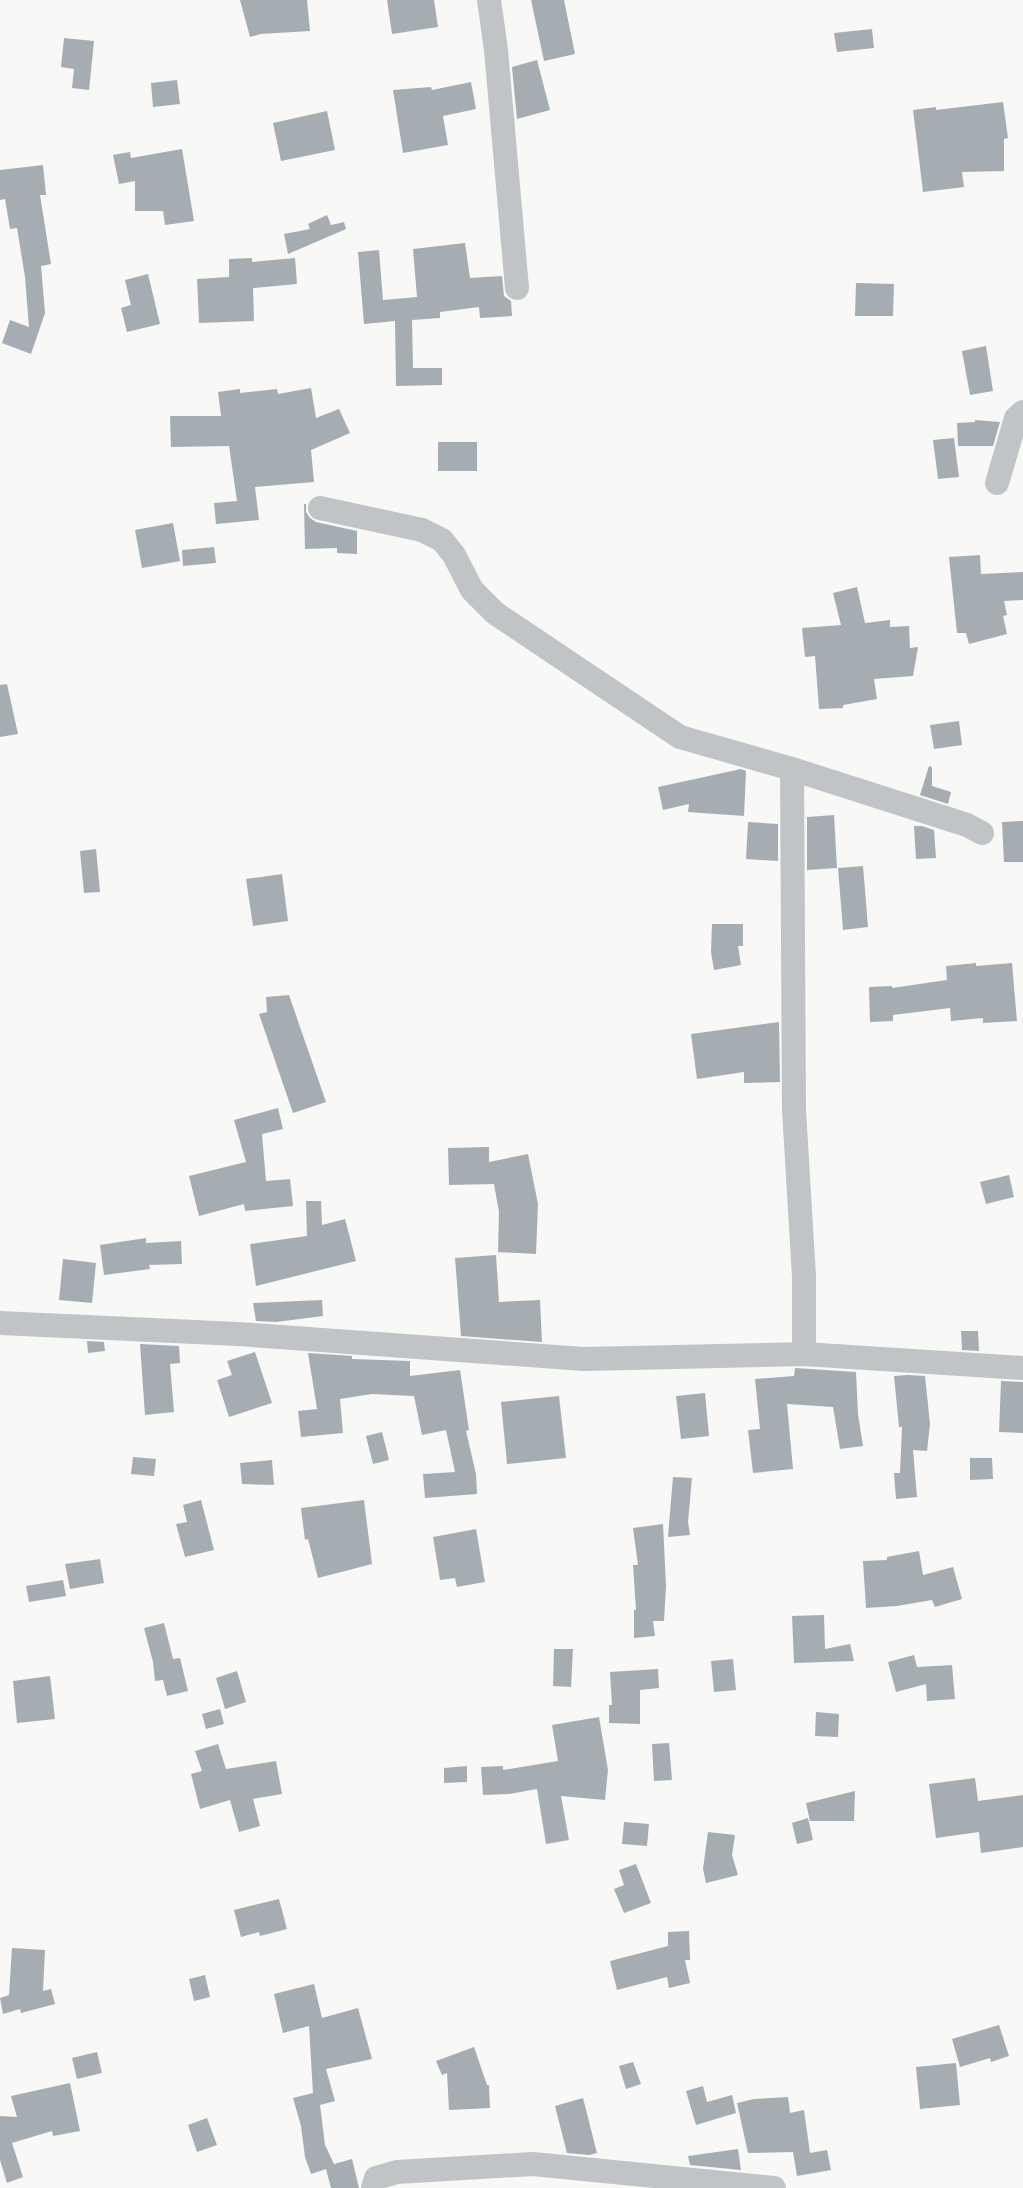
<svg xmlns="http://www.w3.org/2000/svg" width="1023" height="2188" font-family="Montserrat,sans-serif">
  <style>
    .building { fill: #a6adb2 }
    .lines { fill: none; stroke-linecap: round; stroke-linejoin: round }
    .minor { stroke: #c0c4c7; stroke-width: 24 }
  </style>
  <rect width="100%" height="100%" fill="#f8f8f6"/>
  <!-- building -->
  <path class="building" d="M240 0H307L310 31 261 34 250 37Z
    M387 0H434L438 27 392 34Z
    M531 0H564L575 54 544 61Z
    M872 29 874 48 837 52 834 33Z
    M64 38 94 41 89 90 72 88 74 69 61 67Z
    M537 60 550 110 517 119 512 67Z
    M177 80 180 104 153 107 151 83Z
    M471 82 476 109 443 116 448 145 403 153 393 90 431 87 432 90Z
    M1003 102 1008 138 1004 139V171L962 172 964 187 923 192 913 110 936 107V110Z
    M327 111 335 150 281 161 273 123Z
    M182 149 194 221 165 225 163 211H135V181L119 184 113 155 130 152 131 158Z
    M43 165 46 195H40L51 264 41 266 45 313 31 354 2 343 10 320 29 327 25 277 17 228 10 229 5 199 0 200V170Z
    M327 215 331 225 344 222 346 229 288 254 284 234 310 229 308 224Z
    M465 243 470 278 502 276 504 296 511 301 512 316 480 318 479 307 440 312V318L412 320 413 368H442V385L396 386 395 321 364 324 358 252 379 250 383 300 417 297 413 249Z
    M252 258V262L295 258 297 284 253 288 254 321 199 323 197 279 229 277V259Z
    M148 274 160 324 127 332 121 308 131 305 125 280Z
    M856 283 894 284 893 316H855Z
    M986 346 993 391 970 395 962 351Z
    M311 388 316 418 339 409 350 433 311 450 314 482 255 487 259 520 216 524 214 503 237 501 229 446 171 447 170 416H221L218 392 240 389V393L277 389 278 394Z
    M975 420 1000 422 993 446H958L957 423 975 422Z
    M954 438 959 477 938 479 933 440Z
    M438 442H477V471H438Z
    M304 504H306V512L310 518 316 522 357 531V554L337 553V548L305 549Z
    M173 523 180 561 142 568 135 530Z
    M214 547 216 563 183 566 182 550Z
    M980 555 981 574 1023 572V600L1004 601 1007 615 1003 616 1007 634 969 644 966 633H957L949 557Z
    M857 587 865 623 890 620V627L909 626 910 648 918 647 913 676 874 679 877 699 843 705V708L819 709 815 656 805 657 802 628 841 625 833 593Z
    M7 684 18 734 0 737V685Z
    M959 721 962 745 934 749 930 725Z
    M929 766 932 767V786L951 792 948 804 920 795Z
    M741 769 746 771 744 816 688 812 689 804 663 810 658 787Z
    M834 815 837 868 807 870V817Z
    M1023 821V862H1004L1002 822Z
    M748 822 778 824V861L746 859Z
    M914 826H922L934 830 936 858 916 859Z
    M96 849 100 892 84 893 80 851Z
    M863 866 868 927 843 930 838 868Z
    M282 874 288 921 253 926 246 879Z
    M712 924H743V946H738L741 965 714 970 711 952Z
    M976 963V966L1012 963 1017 1021 983 1023V1018L951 1021 950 1008 893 1015V1021L870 1022 869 987 892 986V988L947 980 946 966Z
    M289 995 326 1102 293 1113 259 1014 267 1012 266 997Z
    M779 1022 780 1082 744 1083V1072L697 1079 691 1034Z
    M278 1108 283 1129 262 1134 266 1181 290 1179 293 1206 245 1211 244 1204 199 1216 189 1176 246 1162 234 1120Z
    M489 1147V1162L528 1154 538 1204 536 1254 498 1252 499 1212 494 1184 449 1185 448 1148Z
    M1009 1175 1014 1197 986 1204 980 1182Z
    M306 1201H321L322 1225 345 1219 356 1261 256 1286 250 1244 307 1236Z
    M146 1238V1243L181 1241 182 1264 149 1265 150 1269 104 1275 100 1245Z
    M496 1255 499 1302 540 1300 542 1342 461 1336 455 1258Z
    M63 1259 96 1263 92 1303 59 1300Z
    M322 1300 323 1316 276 1322 256 1321 253 1303Z
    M961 1331H978L979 1351 962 1350Z
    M87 1341 104 1342 105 1351 88 1353Z
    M140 1344 179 1346 180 1363 170 1364 174 1412 145 1415Z
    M255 1352 272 1403 229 1417 217 1380 232 1375 227 1361Z
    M308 1353 352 1356V1359L410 1361V1376L460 1370 469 1430 466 1431 476 1474 477 1494 425 1498 423 1474 455 1472 446 1430 422 1435 414 1396 372 1394 340 1399 343 1433 301 1437 298 1411 317 1409Z
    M795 1368 856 1372 858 1414 863 1446 840 1449 833 1407 787 1404 793 1469 753 1473 748 1430 760 1429 755 1379 794 1376Z
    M908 1375 925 1376 930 1424 927 1451 913 1450 917 1497 896 1499 894 1473H900L902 1427H899L894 1376Z
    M1001 1381 1023 1382V1433L999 1432Z
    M705 1393 709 1436 681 1439 676 1396Z
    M559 1396 566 1458 507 1464 501 1402Z
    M382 1432 389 1460 373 1464 366 1436Z
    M133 1457 156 1459 154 1476 131 1474Z
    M970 1458H992L993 1479 970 1480Z
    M272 1460 274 1485 242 1484 240 1463Z
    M673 1477 692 1478 688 1522 690 1535 668 1537Z
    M201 1500 214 1550 185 1557 176 1524 187 1522 183 1505Z
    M364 1500 372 1564 318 1578 308 1539 305 1540 301 1508Z
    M663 1524 666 1586 664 1621H653L655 1636 634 1638V1610H636L633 1565H638L633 1528Z
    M476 1529 485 1582 457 1587 455 1578 440 1580 433 1537Z
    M919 1551 923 1575 953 1567 962 1599 935 1607 932 1600 897 1606 866 1608 863 1561 887 1560V1557Z
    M100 1559 104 1583 70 1589 65 1564Z
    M63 1580 66 1596 29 1602 26 1586Z
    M824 1615 825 1649 850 1644 854 1661 794 1663 792 1616Z
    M164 1623 173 1659 180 1658 188 1691 167 1696 163 1680 155 1681 153 1662 144 1628Z
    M554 1649H573L571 1687 553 1686Z
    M914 1655 917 1667 952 1665 955 1699 927 1701 926 1684 896 1692 888 1662Z
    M733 1659 736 1690 714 1692 711 1661Z
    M658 1669 659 1688 640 1690V1724L609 1723V1705H612L610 1672Z
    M237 1671 246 1702 225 1709 216 1678Z
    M50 1676 55 1719 17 1723 13 1681Z
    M220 1709 224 1724 206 1729 202 1714Z
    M816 1712 839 1714 838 1737 815 1736Z
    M599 1717 608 1770 605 1800 561 1796 569 1840 546 1844 537 1789 509 1794 483 1795 481 1767 503 1766V1770L558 1761 552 1725Z
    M669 1743 672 1780 654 1781 652 1744Z
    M218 1744 226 1769 276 1761 282 1794 253 1799 260 1826 239 1832 230 1800 200 1809 191 1774 202 1771 195 1751Z
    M467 1766V1782L444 1783V1768Z
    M975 1778 978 1801 1023 1795V1847L981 1853 979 1832 936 1838 929 1784Z
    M855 1791 854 1821H810L806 1803Z
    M808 1818 813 1840 797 1844 792 1823Z
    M624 1822 649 1824 647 1846 622 1844Z
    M708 1832 735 1835 732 1855 738 1875 706 1883 703 1869Z
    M636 1864 651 1903 624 1913 614 1889 624 1885 619 1870Z
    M279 1899 287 1929 260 1936 259 1932 241 1937 234 1910Z
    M689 1931 690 1960H685L690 1983 669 1988 667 1977 617 1990 610 1961 668 1946V1932Z
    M12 1948 45 1950 43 1991 51 1989 55 2004 21 2013 20 2009 3 2014 0 1998 9 1995Z
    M205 1975 210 1997 194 2001 189 1979Z
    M314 1984 322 2018 358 2008 372 2059 326 2069 335 2101 320 2105 325 2145 334 2164 352 2159 359 2188H331L326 2169 311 2174 305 2157 301 2126 293 2098 313 2093 309 2026 283 2033 274 1994Z
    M999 2025 1009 2056 991 2062 990 2058 960 2067 952 2039Z
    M474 2047 487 2085H489L490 2108 449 2110 447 2073 442 2075 436 2061Z
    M97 2052 102 2073 77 2079 72 2058Z
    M633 2062 641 2084 626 2089 619 2066Z
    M956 2063 960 2105 920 2109 916 2067Z
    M70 2083 80 2131 53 2136 52 2131 12 2143 23 2177 7 2183 0 2160V2116L17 2117 11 2096Z
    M703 2086 707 2102 732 2095 736 2113 696 2125 686 2091Z
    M788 2097 790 2113 804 2110 810 2153 827 2150 831 2170 797 2176 793 2152 748 2153 737 2103 754 2099Z
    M583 2098 597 2153 589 2155 567 2153 555 2106Z
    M207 2118 217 2145 197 2152 188 2125Z
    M738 2149 741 2170 690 2165 688 2156Z"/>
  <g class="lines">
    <!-- minor -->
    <path class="minor" d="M489 0 496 50 517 288
      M997 483 1016 418 1023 412
      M320 508 422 530 442 540 454 555 472 590 495 613 680 737 792 769 967 825 982 833
      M792 769 794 1110 804 1276V1354
      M0 1323 238 1334 584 1359 804 1354 1023 1368
      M373 2188 376 2178 397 2172 533 2164 774 2188"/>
  </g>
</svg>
